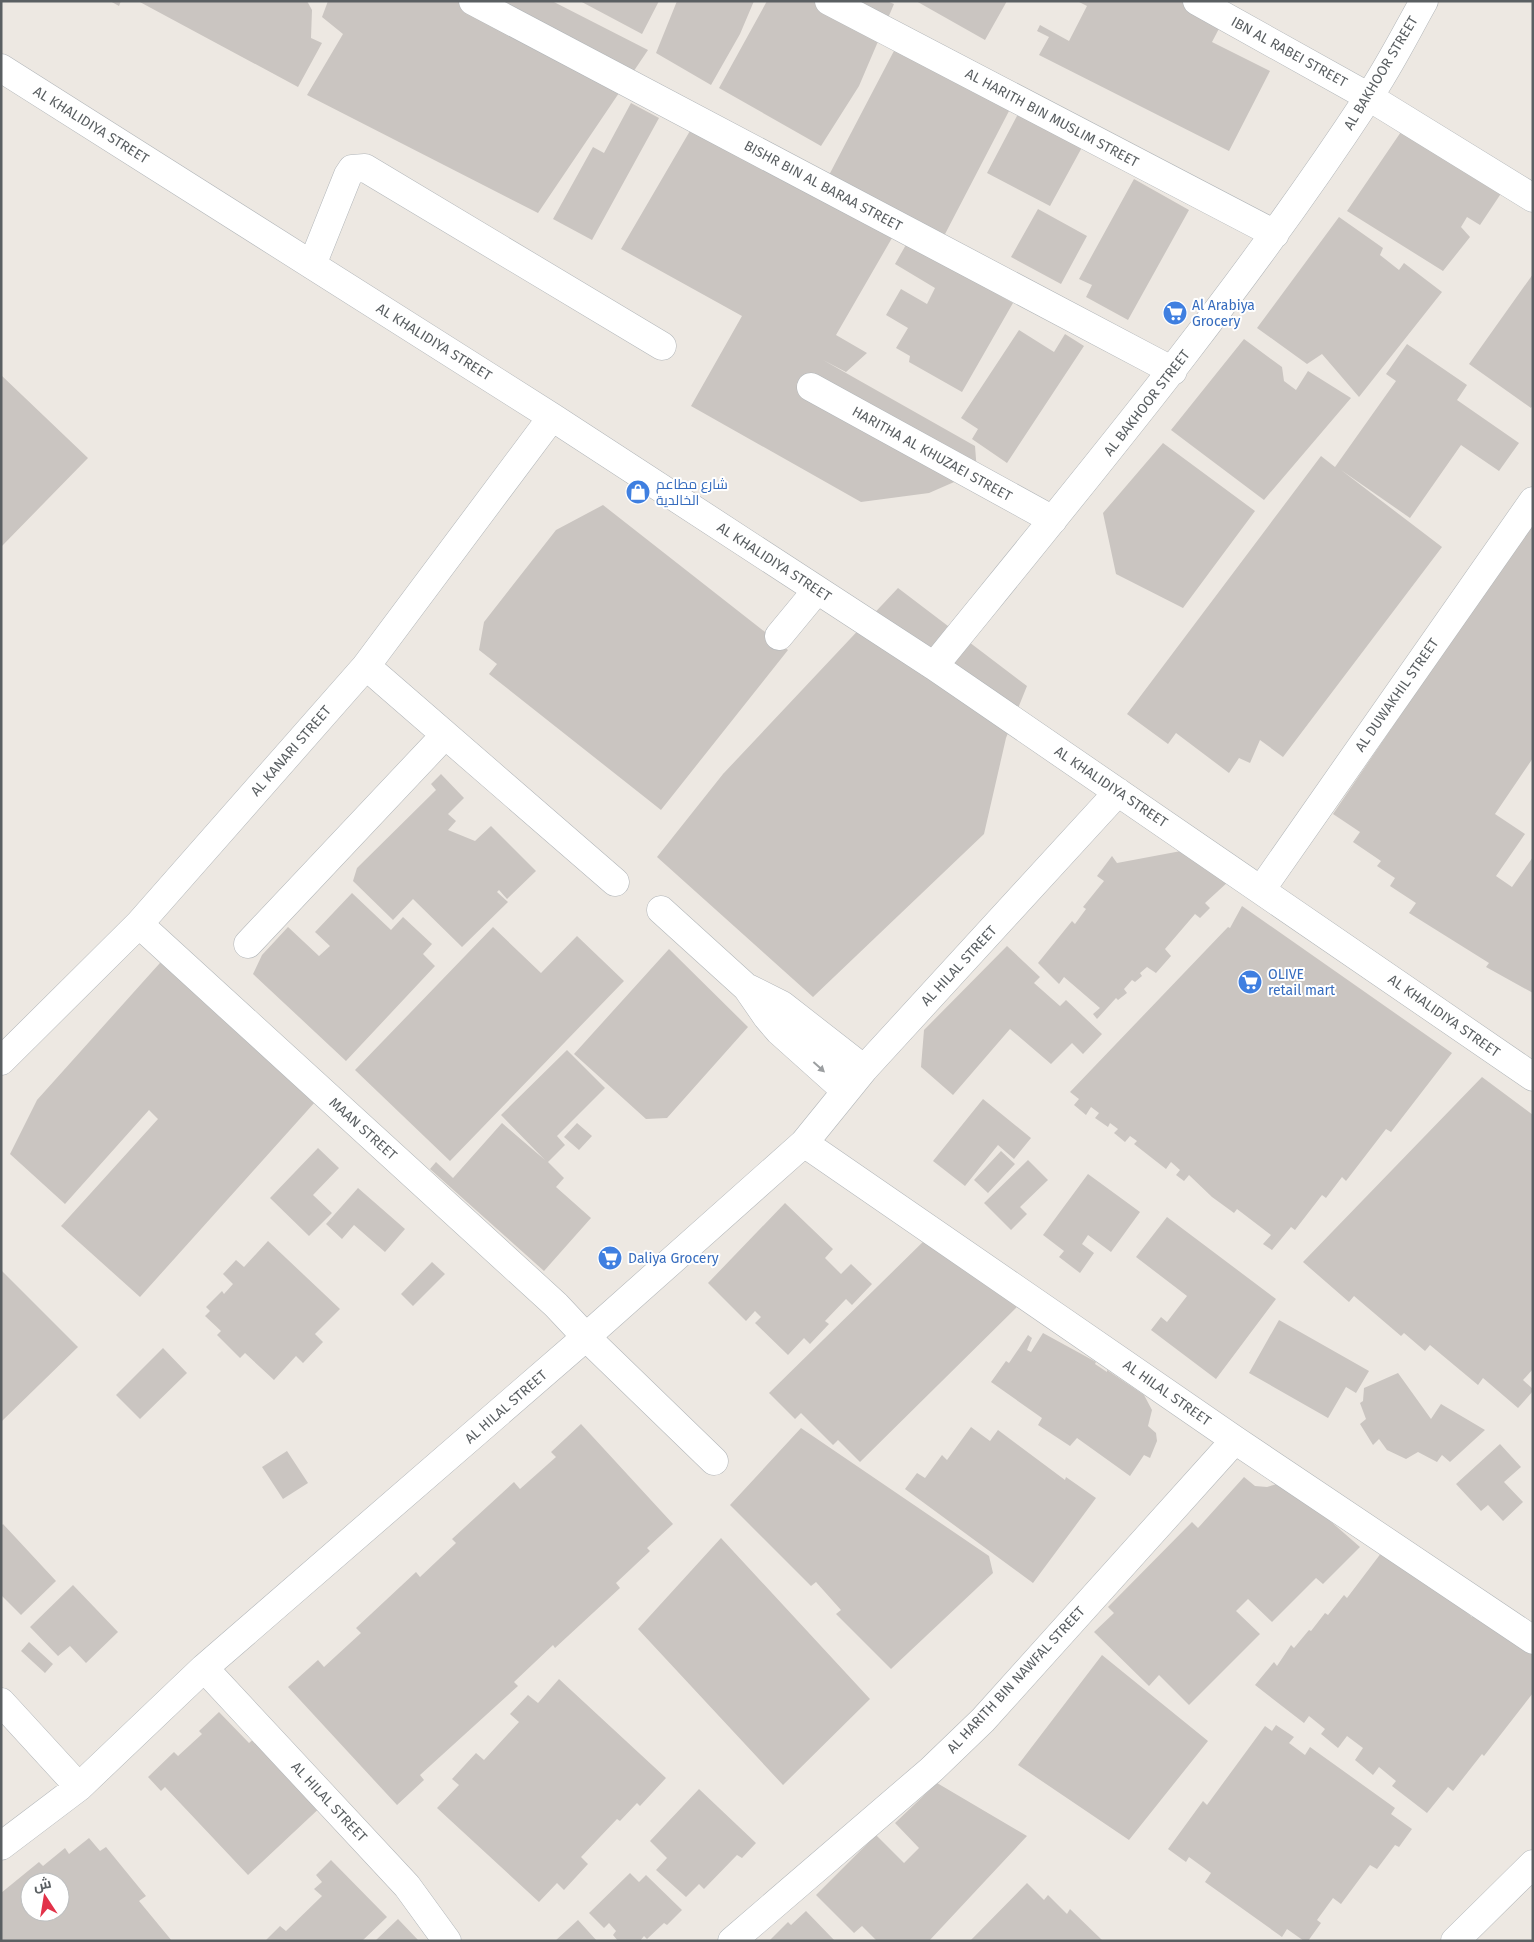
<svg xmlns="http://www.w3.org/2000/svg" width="1534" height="1942" font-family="'Fira Sans',Cairo,sans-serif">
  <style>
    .building { fill: #cac5c1; fill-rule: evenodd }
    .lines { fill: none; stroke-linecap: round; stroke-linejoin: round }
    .minor-casing { stroke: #b2b6b9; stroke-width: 29 }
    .minor { stroke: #fff; stroke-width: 28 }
    .oneway { fill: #9c9fa1 }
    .labels { text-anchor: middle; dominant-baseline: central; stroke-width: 4; stroke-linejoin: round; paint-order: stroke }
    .street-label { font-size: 14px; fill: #5a5f62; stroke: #fff }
    .shop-label { font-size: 14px; fill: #366cbe; stroke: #fff; text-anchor: start }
  </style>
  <rect width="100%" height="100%" fill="#ede8e2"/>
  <!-- building -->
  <path class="building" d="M110 1H121L119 6Z
    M138 1H307L312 10 311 38 322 43 298 87Z
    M328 1H552L648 50 538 213 307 95 343 34 322 17Z
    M580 1H659L642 34Z
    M677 1H754L740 34 711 85 656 53Z
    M767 1H887L894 4 859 86 821 146 719 88Z
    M916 1H1007L985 40Z
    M1077 1H1184L1223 21 1212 42 1270 71 1229 151 1039 55 1049 37 1037 31 1040 25 1069 41 1087 6Z
    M907 26 1022 86 944 236 828 177Z
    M1028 95 1092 129 1050 206 987 173Z
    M631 103 659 118 592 240 553 219 593 147 604 153Z
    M694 124 892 238 836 335 867 353 846 372 823 360 975 446 977 472 929 493 861 502 691 406 742 316 621 249Z
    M1405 126 1504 189 1480 225 1467 217 1461 227 1470 237 1443 271 1347 211Z
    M1134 179 1189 210 1128 320 1086 297 1092 285 1079 279Z
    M1038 209 1087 236 1061 284 1011 257Z
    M1339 217 1383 248 1380 255 1399 270 1404 263 1442 292 1359 397 1322 354 1307 364 1257 328Z
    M907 243 1013 303 962 392 909 362 910 356 896 348 908 328 886 315 901 289 927 304 935 288 895 264Z
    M1533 274V405L1531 408 1469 364Z
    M1019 330 1054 352 1065 334 1084 346 1007 463 972 439 978 429 961 418Z
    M1244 339 1282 367 1284 381 1296 390 1308 371 1351 398 1264 500 1171 430Z
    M1407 344 1467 385 1457 400 1519 443 1499 471 1461 445 1410 518 1341 470 1442 547 1283 757 1260 740 1250 763 1239 758 1229 773 1176 733 1168 744 1127 714 1321 456 1335 467 1396 381 1386 374Z
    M1 375 88 458 1 547Z
    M1163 443 1255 511 1183 608 1116 574 1103 513Z
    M603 505 788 650 661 810 489 674 497 664 479 650 484 622 556 530Z
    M1533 521V758L1495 814 1525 834 1496 876 1512 887 1533 857V993L1486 967 1489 963 1409 913 1416 903 1390 886 1395 878 1377 866 1381 861 1353 842 1360 832 1333 814Z
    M898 588 1027 686 1006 738 984 834 813 997 657 857 723 774Z
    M441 774 464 798 448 814 456 821 448 830 475 841 491 826 536 871 507 899 499 890 497 892 508 902 462 947 413 899 393 920 353 881 357 868 436 790 431 784Z
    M1181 851 1229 881 1205 903 1210 908 1200 918 1195 914 1165 949 1171 956 1156 973 1147 967 1140 973 1142 976 1135 982 1132 980 1124 989 1127 993 1118 1000 1116 998 1097 1019 1093 1014 1100 1008 1064 977 1059 984 1038 963 1072 921 1075 924 1086 909 1083 907 1104 881 1097 876 1112 856 1117 863Z
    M352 893 391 930 403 917 432 944 423 954 435 966 346 1061 253 974 262 955 288 927 319 956 330 946 315 932Z
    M1242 906 1452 1053 1391 1132 1386 1129 1346 1181 1342 1177 1326 1198 1322 1195 1295 1230 1291 1227 1272 1250 1263 1244 1271 1235 1237 1209 1234 1213 1212 1197 1189 1175 1184 1181 1176 1175 1180 1170 1171 1162 1166 1169 1134 1144 1137 1141 1130 1136 1125 1142 1114 1133 1118 1129 1110 1123 1108 1127 1095 1118 1099 1113 1091 1107 1086 1115 1074 1105 1079 1099 1070 1092 1228 927 1230 928Z
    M493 927 541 973 577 936 624 981 450 1161 355 1070Z
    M1007 946 1040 977 1034 983 1060 1006 1066 1000 1102 1034 1083 1054 1072 1043 1051 1064 1010 1029 953 1095 921 1067 924 1030Z
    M669 949 748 1027 667 1118 646 1119 574 1054Z
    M168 954 324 1092 140 1297 61 1226 158 1119 149 1110 65 1204 10 1154 37 1100Z
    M567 1050 605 1088 557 1136 565 1145 548 1162 564 1178 556 1187 591 1218 544 1271 430 1169 436 1162 453 1178 502 1123 545 1160 501 1115Z
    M1482 1077 1533 1115V1369L1523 1380 1533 1389V1391L1518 1408 1483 1378 1478 1385 1430 1345 1425 1351 1404 1333 1401 1336 1354 1296 1349 1302 1303 1262Z
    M983 1099 1031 1138 1014 1159 998 1145 965 1186 933 1161Z
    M577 1123 592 1136 579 1150 564 1137Z
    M318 1148 339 1168 313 1195 332 1213 309 1236 270 1198Z
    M1001 1151 1015 1164 988 1193 974 1180Z
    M1028 1160 1048 1180 1020 1207 1027 1214 1011 1230 984 1203Z
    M1088 1174 1140 1212 1111 1252 1088 1235 1082 1244 1094 1253 1080 1273 1059 1257 1064 1251 1043 1235Z
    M358 1188 405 1229 385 1252 354 1225 342 1239 326 1224Z
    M785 1203 833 1249 825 1258 841 1274 851 1264 872 1284 852 1305 846 1299 825 1321 829 1324 810 1344 804 1338 788 1355 755 1323 761 1317 755 1311 746 1321 708 1283Z
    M1167 1217 1276 1299 1216 1379 1151 1330 1161 1317 1167 1322 1187 1296 1136 1257Z
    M931 1234 1021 1303 860 1462 838 1440 833 1445 801 1413 795 1419 769 1393Z
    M268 1241 340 1309 315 1334 323 1342 303 1363 296 1356 274 1380 245 1353 240 1358 217 1335 221 1331 205 1316 210 1311 206 1307 222 1291 224 1294 233 1284 223 1274 236 1260 244 1267Z
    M432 1262 445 1274 413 1306 401 1294Z
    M1 1270 78 1347 1 1422Z
    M1279 1320 1369 1371 1356 1393 1346 1387 1328 1418 1249 1373Z
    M1043 1333 1096 1362 1095 1364 1107 1372V1370L1144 1395 1152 1410 1148 1426 1156 1433 1157 1441 1150 1458 1144 1455 1130 1476 1077 1438 1070 1446 1038 1425 1042 1418 991 1382 1006 1361 1009 1363 1028 1335 1032 1338 1027 1350 1031 1352Z
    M163 1348 187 1373 140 1419 116 1395Z
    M1398 1373 1431 1419 1441 1404 1485 1430 1450 1462 1442 1455 1437 1462 1418 1452 1406 1459 1387 1450 1379 1439 1373 1445 1360 1424 1366 1419 1360 1403 1363 1401 1364 1388Z
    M581 1424 673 1524 647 1548 650 1551 616 1583 620 1588 555 1648 553 1645 514 1682 518 1686 420 1775 424 1780 397 1805 288 1687 318 1660 324 1667 361 1633 356 1628 416 1572 420 1577 456 1543 452 1539 514 1482 520 1489 556 1457 551 1452Z
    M971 1427 990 1441 998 1430 1065 1480 1066 1477 1096 1498 1033 1583 905 1489 917 1473 925 1478 942 1455 947 1460Z
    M801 1428 989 1556 993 1573 891 1669 836 1614 841 1610 816 1582 811 1586 730 1505Z
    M1500 1444 1521 1467 1504 1482 1523 1502 1503 1521 1488 1505 1481 1511 1456 1484Z
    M287 1451 308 1483 283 1499 262 1467Z
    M1244 1477 1255 1486 1267 1487 1277 1484 1281 1478 1360 1547 1323 1584 1316 1578 1272 1622 1248 1599 1236 1611 1260 1634 1189 1705 1159 1675 1149 1686 1094 1632 1114 1613 1108 1607 1192 1522 1198 1528Z
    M3 1524 56 1581 21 1615 1 1595V1526Z
    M721 1538 870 1699 783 1785 638 1629Z
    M1388 1544 1472 1617 1480 1606 1490 1627 1495 1631 1498 1627 1533 1642V1693L1484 1756 1482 1754 1453 1791 1448 1787 1427 1813 1392 1786 1396 1781 1379 1767 1373 1775 1355 1760 1363 1748 1347 1736 1338 1748 1321 1734 1325 1729 1309 1716 1304 1723 1255 1685 1274 1662 1277 1666 1291 1645 1294 1648 1309 1630 1311 1631 1325 1613 1328 1615 1344 1595 1347 1598Z
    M73 1585 118 1632 86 1663 70 1646 58 1656 30 1627Z
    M29 1642 53 1664 45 1673 21 1651Z
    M1102 1655 1208 1741 1129 1840 1018 1765Z
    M559 1679 666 1778 640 1806 637 1803 620 1821 617 1819 581 1857 588 1864 564 1890 557 1883 539 1902 437 1808 459 1785 452 1779 476 1753 484 1760 519 1722 510 1714 528 1695 538 1703Z
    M219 1712 249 1743 261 1733 325 1803 248 1875 165 1787 161 1791 148 1777 174 1752 178 1756 202 1734 199 1731Z
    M1276 1725 1294 1737 1289 1743 1305 1755 1310 1747 1395 1808 1391 1814 1412 1829 1399 1847 1395 1845 1377 1869 1370 1865 1341 1904 1333 1898 1317 1920 1321 1923 1308 1941H1304L1287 1929 1282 1937 1205 1882 1211 1873 1189 1857 1186 1862 1168 1849 1203 1801 1207 1805 1265 1726 1272 1731Z
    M937 1783 1027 1836 929 1941H877L862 1926 854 1933 816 1895 876 1835 904 1863 919 1848 895 1823Z
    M699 1789 756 1843 742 1858 737 1855 704 1889 699 1884 686 1897 656 1870 667 1858 650 1841Z
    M89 1838 100 1851 106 1847 146 1896 139 1901 172 1941H1V1893L39 1862 43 1866 65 1848 69 1854ZM30 1882H60V1912H30Z
    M331 1860 387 1917 362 1941H265L280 1926 286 1931 322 1896 314 1889 322 1882 316 1875Z
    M630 1873 639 1882 646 1875 682 1910 667 1925 664 1923 647 1939 644 1936 640 1941H618L613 1935 616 1931 609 1923 604 1928 589 1913Z
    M1027 1883 1044 1900 1048 1895 1067 1914 1070 1909 1103 1941H970Z
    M806 1911 835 1941H769L788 1922 791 1925Z
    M398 1919 419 1941H375Z
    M578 1920 597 1941H555Z"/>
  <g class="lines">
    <defs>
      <path id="minor" d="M473 1 1173 371
        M829 1 1275 234
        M1197 1 1369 97 1533 198
        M1 68 552 417 934 666 1533 1077
        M312 265 348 175 352 169 365 168 662 346
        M811 387 1053 520
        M779 636 817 590
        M366 666 615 882
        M934 666C1084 481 1237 298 1368 98 1389 67 1406 33 1424 1
        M1261 890 1533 501
        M661 910 747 988 767 1017 779 1031 846 1091
        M139 924 556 1305 586 1337 714 1461
        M248 944 445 735
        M748 988 782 1005 864 1069
        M1 1061 139 924 366 666 552 417
        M804 1143 1235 1440 1533 1640
        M204 1668 407 1886 447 1941
        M1 1702 79 1787
        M1 1846 79 1787 204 1668 586 1337 804 1143 864 1069 1118 792
        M732 1941 931 1770 983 1720 1235 1440
        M1455 1941 1533 1864"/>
    </defs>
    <!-- minor casing -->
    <use href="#minor" class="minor-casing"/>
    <!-- minor -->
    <use href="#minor" class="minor"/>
  </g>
  <!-- one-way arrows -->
  <defs><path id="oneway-solid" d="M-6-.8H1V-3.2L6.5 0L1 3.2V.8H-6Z" transform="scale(1.25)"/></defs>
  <use class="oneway" href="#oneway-solid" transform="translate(819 1067) rotate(42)"/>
  <!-- icons -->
  <defs>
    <symbol id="supermarket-disc" viewBox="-11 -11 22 22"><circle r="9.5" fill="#3f7fe0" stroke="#fff"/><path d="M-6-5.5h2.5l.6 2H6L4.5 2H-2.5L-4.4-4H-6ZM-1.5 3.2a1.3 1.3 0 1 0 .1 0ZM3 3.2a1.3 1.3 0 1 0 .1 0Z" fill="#fff"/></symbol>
    <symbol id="shop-disc" viewBox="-11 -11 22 22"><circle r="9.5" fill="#3f7fe0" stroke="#fff"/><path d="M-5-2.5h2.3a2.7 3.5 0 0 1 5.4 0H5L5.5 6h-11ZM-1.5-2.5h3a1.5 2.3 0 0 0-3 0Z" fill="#fff"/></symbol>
  </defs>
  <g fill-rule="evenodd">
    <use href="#supermarket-disc" x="1161" y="299" width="28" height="28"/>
    <use href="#shop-disc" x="624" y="478" width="28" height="28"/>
    <use href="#supermarket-disc" x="1236" y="968" width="28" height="28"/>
    <use href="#supermarket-disc" x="596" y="1244" width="28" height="28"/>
  </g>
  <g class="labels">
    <!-- street labels -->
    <g class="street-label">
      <text transform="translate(1289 52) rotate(29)">IBN AL RABEI STREET</text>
      <text transform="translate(1381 73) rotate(-59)">AL BAKHOOR STREET</text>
      <text transform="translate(1052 118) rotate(28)">AL HARITH BIN MUSLIM STREET</text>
      <text transform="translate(91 125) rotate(32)">AL KHALIDIYA STREET</text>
      <text transform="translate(823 186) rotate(28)">BISHR BIN AL BARAA STREET</text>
      <text transform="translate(434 342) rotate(32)">AL KHALIDIYA STREET</text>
      <text transform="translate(1147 403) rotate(-52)">AL BAKHOOR STREET</text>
      <text transform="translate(932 454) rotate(29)">HARITHA AL KHUZAEI STREET</text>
      <text transform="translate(774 562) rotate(33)">AL KHALIDIYA STREET</text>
      <text transform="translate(1397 695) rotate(-55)">AL DUWAKHIL STREET</text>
      <text transform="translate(291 751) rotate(-49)">AL KANARI STREET</text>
      <text transform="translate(1111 787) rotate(34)">AL KHALIDIYA STREET</text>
      <text transform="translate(959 966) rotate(-47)">AL HILAL STREET</text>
      <text transform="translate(1444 1016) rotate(35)">AL KHALIDIYA STREET</text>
      <text transform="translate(363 1129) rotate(42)">MAAN STREET</text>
      <text transform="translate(1167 1393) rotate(35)">AL HILAL STREET</text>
      <text transform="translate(506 1407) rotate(-41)">AL HILAL STREET</text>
      <text transform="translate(1016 1680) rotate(-47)">AL HARITH BIN NAWFAL STREET</text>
      <text transform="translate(329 1802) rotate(47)">AL HILAL STREET</text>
    </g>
    <!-- shop labels -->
    <g class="shop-label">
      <text x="1192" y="305">Al Arabiya<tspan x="1192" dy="16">Grocery</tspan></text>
      <text x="656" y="484">شارع مطاعم<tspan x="656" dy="16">الخالدية</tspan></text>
      <text x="1268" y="974">OLIVE<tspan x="1268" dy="16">retail mart</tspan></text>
      <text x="628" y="1258">Daliya Grocery</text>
    </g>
  </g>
  <!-- border -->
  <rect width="1534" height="1942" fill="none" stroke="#5a5f62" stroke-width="5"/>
  <!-- north arrow -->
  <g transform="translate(45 1897) rotate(348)"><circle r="24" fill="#ffffff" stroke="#bdbfc0"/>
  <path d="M0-4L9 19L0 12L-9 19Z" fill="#e23249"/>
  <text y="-8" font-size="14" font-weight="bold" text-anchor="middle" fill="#5a5f62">ش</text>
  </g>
</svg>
